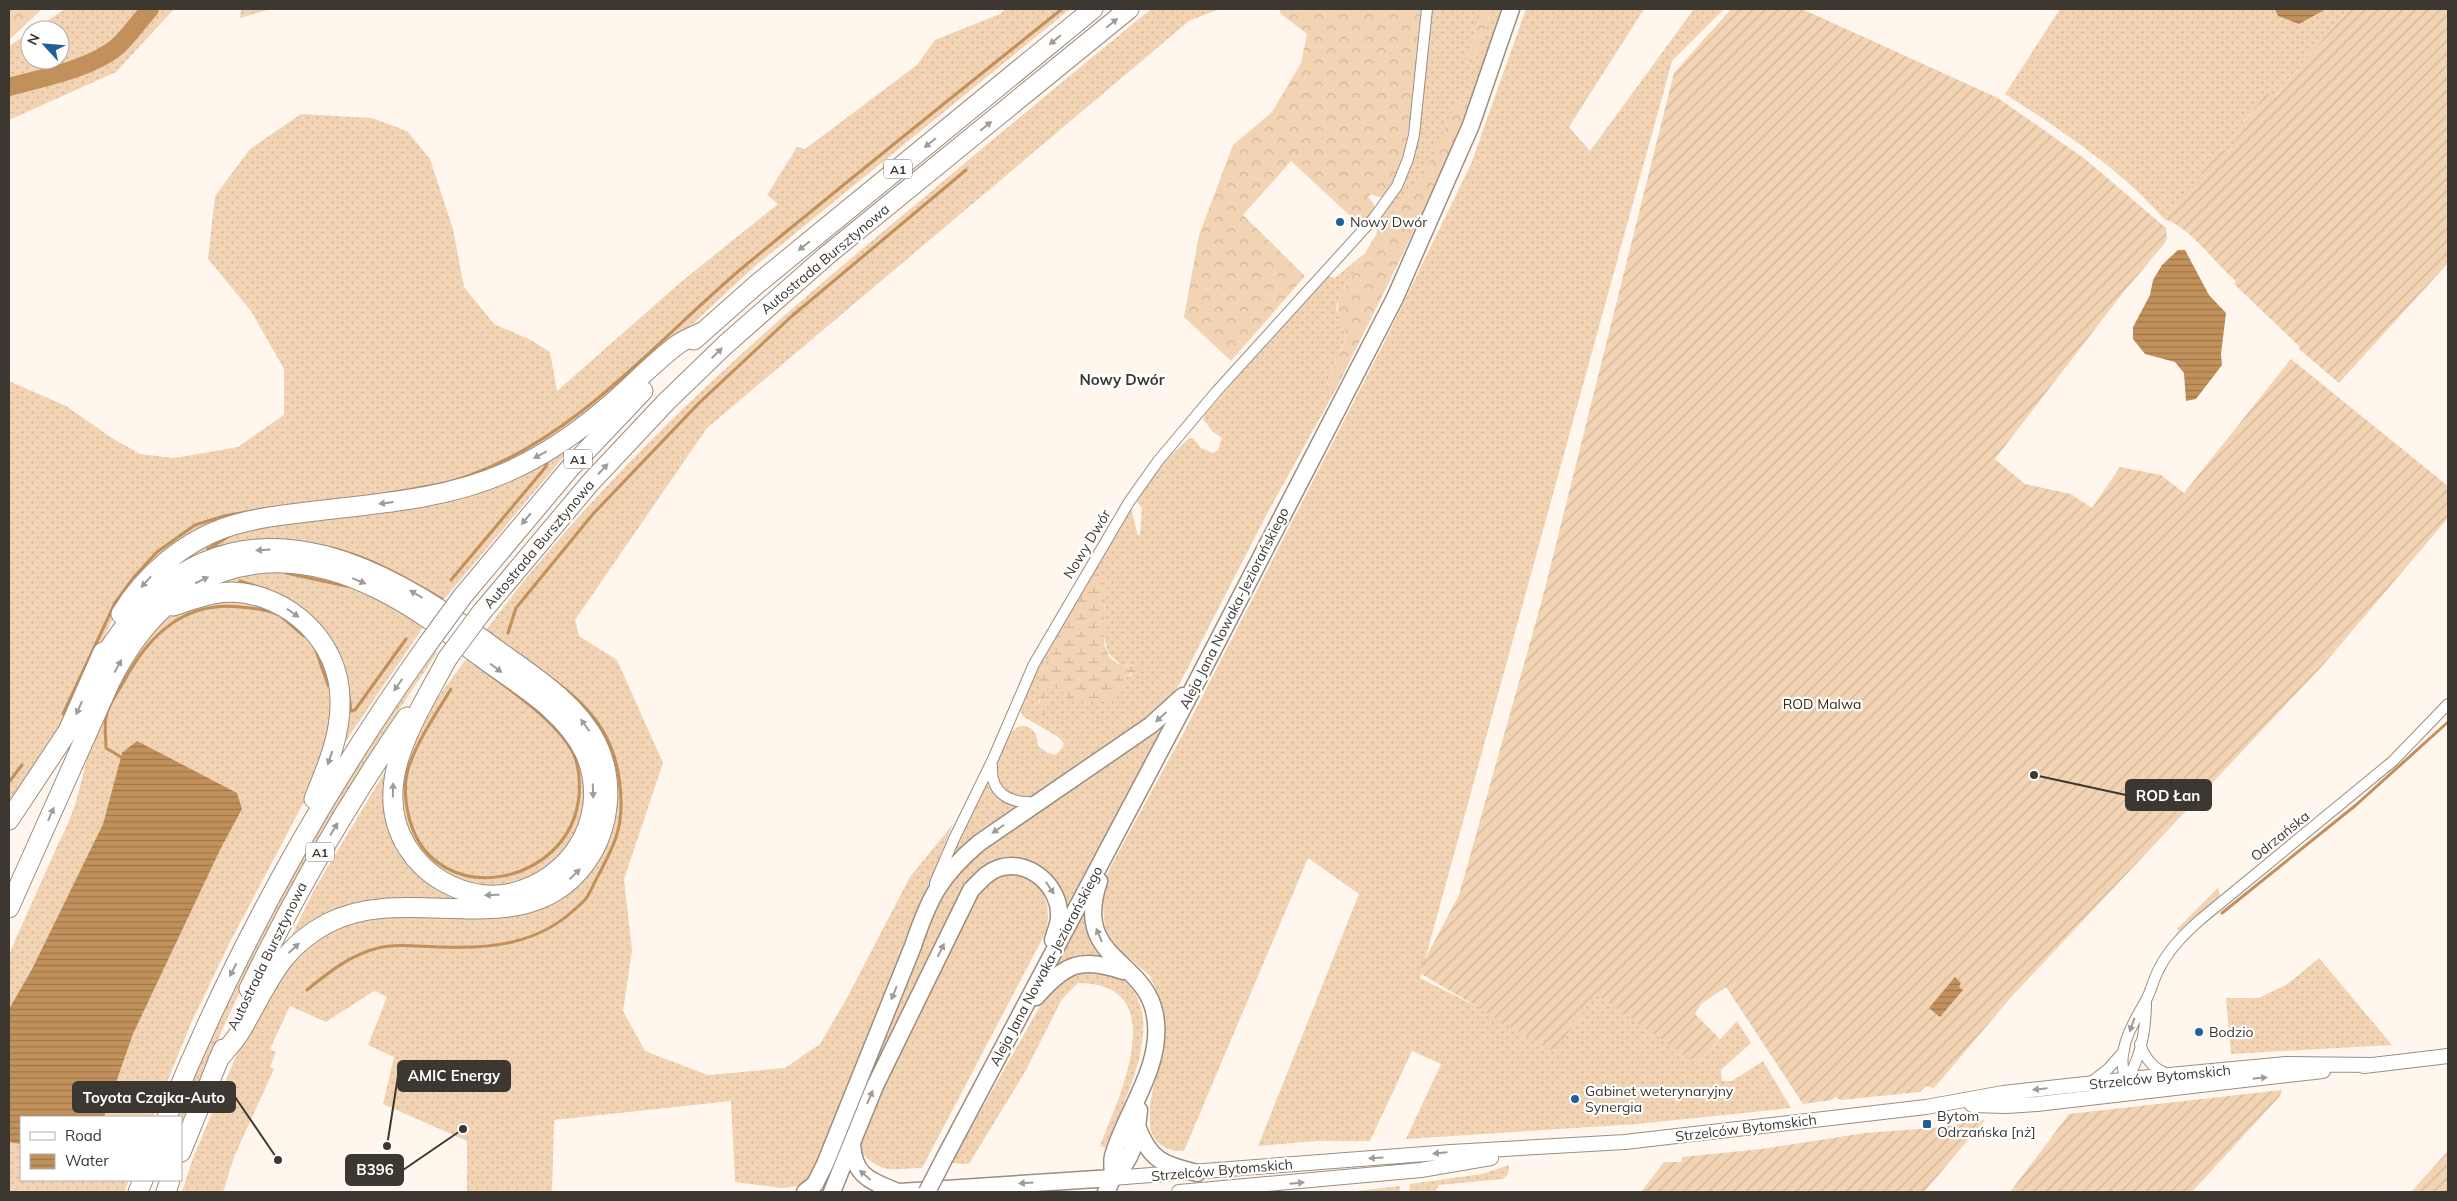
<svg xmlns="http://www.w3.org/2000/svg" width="2457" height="1201" font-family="Mulish,sans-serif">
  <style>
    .grass { fill: url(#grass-dots); fill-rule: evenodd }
    .forest { fill: url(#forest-crowns) }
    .wetland { fill: url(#wetland-marsh) }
    .garden { fill: url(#garden-furrows) }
    .water { fill: url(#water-rules) }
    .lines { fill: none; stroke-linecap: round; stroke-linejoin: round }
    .stream { stroke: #c1905b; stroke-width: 3 }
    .river { stroke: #c1905b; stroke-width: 18 }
    .street-casing { stroke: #9b8e81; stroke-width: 12 }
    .secondary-casing { stroke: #9b8e81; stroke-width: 16 }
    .primary-casing { stroke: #9b8e81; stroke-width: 19 }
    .highway-casing { stroke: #9b8e81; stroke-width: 21 }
    .street { stroke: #fff; stroke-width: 10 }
    .secondary { stroke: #fff; stroke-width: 14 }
    .primary { stroke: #fff; stroke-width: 16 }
    .highway { stroke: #fff; stroke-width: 19 }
    .primary-bridge-casing { stroke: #9b8e81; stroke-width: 19; stroke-linecap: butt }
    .highway-bridge-casing { stroke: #9b8e81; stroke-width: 21; stroke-linecap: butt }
    .primary-bridge { stroke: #fff; stroke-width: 16 }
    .highway-bridge { stroke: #fff; stroke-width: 19 }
    .oneway { fill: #9e9b98 }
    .poi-dot { fill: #1f6096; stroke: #fff; stroke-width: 2 }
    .labels { text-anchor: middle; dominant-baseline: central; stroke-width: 4.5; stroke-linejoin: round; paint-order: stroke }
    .shield { fill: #fff; stroke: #76736f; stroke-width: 1 }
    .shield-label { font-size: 12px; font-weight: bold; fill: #3c3731 }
    .poi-label { font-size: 14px; fill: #3c3731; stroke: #fff; text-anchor: start }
    .street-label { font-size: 14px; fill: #3c3731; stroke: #fff }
    .park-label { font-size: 14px; fill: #3e2911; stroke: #fff }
    .neighbourhood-label { font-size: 15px; font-weight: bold; fill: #3c3731; stroke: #fff }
    .leader { fill: none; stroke: #3c3731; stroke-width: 2 }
    .callout-dot { fill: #3c3731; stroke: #fff; stroke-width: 2 }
    .callout { fill: #3c3731; stroke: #3c3731; stroke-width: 2 }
    .callout-label { font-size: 15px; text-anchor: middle; font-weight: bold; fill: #fff }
  </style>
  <defs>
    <pattern id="grass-dots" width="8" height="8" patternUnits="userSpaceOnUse" patternTransform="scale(1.25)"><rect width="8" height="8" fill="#f2d3b3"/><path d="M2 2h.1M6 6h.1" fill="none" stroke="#d0b69a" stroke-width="1.8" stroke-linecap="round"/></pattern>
    <pattern id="forest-crowns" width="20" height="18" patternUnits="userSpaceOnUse" patternTransform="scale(1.25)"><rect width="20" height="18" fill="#f2d3b3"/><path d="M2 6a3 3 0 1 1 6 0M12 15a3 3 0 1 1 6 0" fill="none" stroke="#d0b69a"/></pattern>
    <pattern id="wetland-marsh" width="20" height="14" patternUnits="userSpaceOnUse" patternTransform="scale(1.25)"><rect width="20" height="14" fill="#f2d3b3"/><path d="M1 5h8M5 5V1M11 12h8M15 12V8" fill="none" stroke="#d0b69a"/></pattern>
    <pattern id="garden-furrows" width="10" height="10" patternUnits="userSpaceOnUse" patternTransform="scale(1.25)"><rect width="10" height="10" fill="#f2d3b3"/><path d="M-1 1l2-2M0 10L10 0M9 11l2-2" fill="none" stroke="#d0b69a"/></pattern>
    <pattern id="water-rules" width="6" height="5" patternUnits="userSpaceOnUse" patternTransform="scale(1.25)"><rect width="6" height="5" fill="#c1905b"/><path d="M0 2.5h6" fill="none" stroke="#9e764c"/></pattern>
  </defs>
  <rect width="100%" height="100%" fill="#fff6ee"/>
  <!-- grass -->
  <path class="grass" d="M65 9H174L116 72 9 120V46L30 32V60H60V30H33Z
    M241 9H271L240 18Z
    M1006 9H1070L754 267 628 384 526 457 445 486 236 519 117 610 63 724 9 806V381L66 406 112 438 140 454 174 458 238 447 284 415V369L251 311 208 259 215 196 250 149 301 114 372 118 407 131 430 159 453 229 464 287 494 324 531 340 550 352 557 391 681 282 778 204 767 195 797 147 805 149 917 65 935 40 1000 14Z
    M1151 9H1219L1189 21 707 428 575 620 579 636 617 660 663 763 624 879 632 950 623 1011 645 1051 708 1075 785 1068 820 1044 847 998 910 877 953 824 862 1050 820 1160 810 1178 798 1186 783 1188 735 1182 731 1101 554 1120 552 1192H467V1141L383 1104 394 1057 368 1045 387 997 374 991 326 1022 290 1006 270 1049 276 1052 270 1067 274 1069 234 1157 223 1192H182L193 1158 242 1042 292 958 317 937 359 918 515 913 614 786 484 633C606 467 762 331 921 200 997 136 1074 72 1151 9Z
    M1431 9H1483L1467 57 1471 67 1492 9H1501L1470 102 1460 103 1417 189 1404 198 1378 231 1373 226 1401 189 1412 160Z
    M1526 9H1644L1569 127 1590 151 1694 9H1724L1672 61 1420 978 1555 1046 1596 989 1697 1064 1737 1021 1751 1043 1721 1070 1722 1081H1732L1763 1061 1791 1108 1637 1124 1406 1139 1441 1064 1412 1051 1370 1141H1317L1258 1146 1359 894 1308 858 1184 1151H1174L1164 1147 1156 1141 1150 1129V1105L1164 1032 1162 1004 1150 976 1117 948 1105 928 1101 890 1110 868 1185 730 1386 339 1471 164Z
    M2060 9H2348L2273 99 2267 94 2243 122 2247 126 2226 152 2222 150 2164 219C2122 170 2060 129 2005 94Z
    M1365 253 1339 298 1336 309 1347 334 1327 384 1337 387 1268 512 1180 683 1170 698 1135 728 1030 799 1007 794C1003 789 998 783 997 777 994 764 1009 719 1027 727 1036 730 1037 737 1038 746L1048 753 1056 755 1063 747 1064 743 1058 737 1024 717 1021 712V705L1038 666 1131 508 1138 536 1140 534 1142 508 1136 501 1162 464 1189 438H1193L1201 448 1213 453 1218 450 1222 438 1212 431 1203 419 1206 413 1328 276 1335 278ZM1096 573 1105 605 1102 629 1108 653 1121 665H1134L1132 675 1125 678C1122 696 1106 700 1090 700 1085 701 1079 703 1074 701 1068 698 1064 693 1060 688L1044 687 1045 709 1039 702 1042 671 1078 601Z
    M567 445 571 448 441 603 319 549 132 605 174 563 231 530 378 508Z
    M263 569 339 579 426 623 337 754 345 702 293 607 195 590Z
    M223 598 274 607 311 636 330 671 334 715 315 781 230 942 191 1023 153 1117H104L133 1034 221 848 242 809 122 753 103 824 32 969 9 1009V954L60 840C78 808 82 774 92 739 102 704 137 641 167 619 183 607 203 602 223 598Z
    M478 642C533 683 617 731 601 812 596 837 582 864 561 879 501 922 439 893 373 903 339 908 310 928 284 951L315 888 389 765C387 784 386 803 391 822 394 835 402 848 410 858 464 930 580 900 596 812 601 783 595 757 579 733 560 704 504 668 475 646Z
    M435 651 437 653C388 725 340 798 299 874 255 956 217 1039 181 1124V1117H179C224 998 285 881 352 773 378 731 408 692 435 651Z
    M469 655 560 727 583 764 586 805 572 845 547 871 517 884 487 888 452 880 426 860 405 830 400 812 402 761 433 704Z
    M1159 727 1161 730 1066 911 1057 886 992 866 874 1077 867 1074 937 899 966 862Z
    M987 784 1002 800 1018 807 962 847 949 860Z
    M1017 874C1046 886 1050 900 1047 930L922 1168C889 1169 882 1175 858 1149L860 1134 973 900C987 882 993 876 1017 874Z
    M2218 888 2220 895 2179 931 2177 929Z
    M1087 899 1108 960 1048 973Z
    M2319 958 2392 1045 2231 1054 2226 998H2259L2289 983Z
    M1072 970C1083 971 1099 969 1110 972 1119 974 1126 982 1131 988 1164 1028 1122 1106 1105 1148L1100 1146C1119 1097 1174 983 1078 983L1062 999 1025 1072 969 1164 951 1163 1052 985Z
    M12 1141 21 1144V1180H129L124 1192H9V1142Z
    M1509 1165 1508 1174 1503 1179 1439 1185 1435 1192H1409L1410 1184 1482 1174Z
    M1400 1186V1192H1349Z"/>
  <!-- forest -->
  <path class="forest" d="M9 9H42L9 40Z
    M1279 9H1423C1414 57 1416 164 1382 198L1371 194 1368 197 1374 204 1375 209 1361 226 1291 161 1243 215 1305 276 1231 361 1184 317 1199 235 1233 145 1272 112 1301 63 1307 34 1281 14Z
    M1483 9H1492L1471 67 1467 57Z
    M1470 102C1433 197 1386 288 1341 379L1337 387 1327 384 1347 335C1340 321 1335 314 1339 298L1378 231 1404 198 1417 188 1455 107 1460 103Z"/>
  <!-- wetland -->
  <path class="wetland" d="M1098 570C1119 580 1085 656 1122 665 1127 666 1133 665 1138 666V669L1125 678C1121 703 1093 703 1072 702L1060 688 1044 687 1046 713 1044 716H1042C1040 705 1038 693 1039 682 1042 665 1086 582 1098 570Z"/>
  <!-- garden -->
  <path class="garden" d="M1731 9H1802L1998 98 2085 159 2166 228 2167 238 2165 243 2122 294 1995 459 2025 484 2071 494 2092 508 2120 467 2161 475 2184 493 2291 359 2448 486V518L2324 664 2013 995 1934 1088 1926 1086 1920 1092 1841 1100 1835 1097 1832 1100 1803 1104 1726 987 1701 1004 1695 1014 1720 1039 1697 1064 1596 994 1554 1052 1418 972 1459 895 1542 600 1674 73Z
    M2348 9H2448V263L2339 383 2299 349 2300 347 2234 284 2236 281C2213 262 2193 229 2164 219L2222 149 2226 151 2247 126 2243 123 2267 93 2274 98Z
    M2282 1090 2280 1096 2192 1192H2010L2069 1114Z
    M1985 1120 1924 1192H1641L1664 1162H1682V1157L1761 1149 1865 1133 1933 1128Z
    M2448 1151V1192H2411Z"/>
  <!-- water -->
  <path class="water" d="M2275 9H2326L2299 24 2278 16Z
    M2178 250H2185L2209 295 2226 313 2221 354 2222 365 2196 399 2186 401 2184 373 2175 362 2145 354 2133 339V327L2150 295 2153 280 2162 265Z
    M137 741 237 793 242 809 221 848 133 1034 104 1117H21V1144L9 1142V1009L32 969 103 824 122 753Z
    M1955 977 1961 983 1959 987 1963 990 1940 1017 1929 1008Z"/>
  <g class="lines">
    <!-- stream -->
    <path class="stream" d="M389 493C417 488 445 485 471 475 583 433 658 338 747 264 851 178 957 93 1062 9
      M260 541 279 540
      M292 541 323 546
      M211 548 234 544
      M332 548C372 558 406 578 442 599
      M208 549 231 535
      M286 573 346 586
      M451 580 544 469 547 464 542 463
      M240 581 268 590
      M282 617 304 636
      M508 633 516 608 593 514 699 403 792 316 966 170
      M315 648 328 685
      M348 689 351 711 355 710 406 639
      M451 689C436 714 419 738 409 766 403 784 405 803 410 821 436 911 570 887 579 796 580 782 579 767 574 755 561 726 515 693 489 674
      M63 714 115 603 134 577 157 552 195 525 224 516 269 508
      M121 757 106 748C106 738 104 727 106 717 108 705 117 693 123 683 148 636 183 601 240 607 254 608 264 609 277 614
      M9 782 22 765
      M2222 913 2356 805 2448 722
      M307 990C329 972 350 955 378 948 398 943 422 947 443 947 490 949 537 944 574 910 578 906 584 902 587 897 591 891 594 883 598 876 611 851 622 832 621 802 620 743 596 710 549 677"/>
    <!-- river -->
    <path class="river" d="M9 87C42 78 90 69 117 47 129 36 139 21 150 9"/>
    <defs>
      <path id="street" d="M992 766C990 794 1011 804 1036 802
        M935 883 954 839 993 759 1034 664 1129 502 1158 461 1216 392 1374 218 1397 186 1408 159 1414 135 1427 9
        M2140 1044C2145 1058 2153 1070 2169 1074
        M2090 1083 2108 1069 2124 1051
        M2130 1085C2111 1060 2132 1024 2145 1002 2151 992 2153 980 2159 969 2169 949 2184 934 2201 919L2393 761 2448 704
        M2106 1093C2139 1084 2146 1031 2146 1001"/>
      <path id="secondary" d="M2364 1066 2448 1056
        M1972 1105 2006 1106 2037 1104 2323 1071
        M1112 1178 1451 1152 1625 1142 1926 1107 2003 1093 2159 1076 2286 1064 2372 1065
        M1179 1192 1421 1170 1491 1158"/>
      <path id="primary" d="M1099 881C1072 960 1145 958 1155 1015 1164 1066 1126 1110 1113 1156 1111 1163 1114 1171 1112 1178 1111 1183 1108 1188 1106 1192
        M1036 997C1065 964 1081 956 1123 971
        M1137 1126C1150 1161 1163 1164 1197 1173
        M852 1144C854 1177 871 1181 898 1192
        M945 1157 1196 683 1395 298 1471 125 1511 9
        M1112 1178C1135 1158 1136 1139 1139 1110
        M805 1192 815 1184 825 1164 913 946C929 898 940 876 979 843L1151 725 1183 696
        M832 1192 875 1086 971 890C980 881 987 872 999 868 1029 858 1061 887 1059 917 1059 924 1055 933 1053 940
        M900 1192 1112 1178"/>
      <path id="highway" d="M694 340 756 285 1093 9
        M462 597 570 468 643 391
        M173 606C192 600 211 592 232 592 289 594 340 642 340 700 341 735 327 767 314 799
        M481 613 590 483 666 402 725 345 826 256 1129 9
        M121 614C144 576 182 543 224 528 256 517 291 514 324 510 385 503 448 498 505 473 544 456 580 431 612 403 634 384 654 362 677 345 685 339 695 336 704 331
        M99 664C115 639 132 614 154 594 264 499 392 571 489 644 527 672 575 700 597 744 613 778 611 820 592 853 533 953 413 879 328 923 277 950 268 986 240 1032 234 1042 225 1051 218 1060
        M9 820 68 731 103 652
        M9 908 110 682C167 569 264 532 380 590 416 608 449 633 481 657 517 684 565 710 585 753 610 810 578 871 522 890 495 900 466 895 442 881 428 873 416 861 407 847 368 784 418 715 447 659
        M249 989C295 894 347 804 407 717
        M167 1117C235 950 322 792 427 645
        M181 1152 223 1049
        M138 1192 143 1180
        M166 1192 170 1180"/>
    </defs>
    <!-- street casing -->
    <use href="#street" class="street-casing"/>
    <!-- secondary casing -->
    <use href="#secondary" class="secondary-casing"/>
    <!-- primary casing -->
    <use href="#primary" class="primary-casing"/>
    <!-- highway casing -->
    <use href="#highway" class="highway-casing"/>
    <!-- street -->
    <use href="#street" class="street"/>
    <!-- secondary -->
    <use href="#secondary" class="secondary"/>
    <!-- primary -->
    <use href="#primary" class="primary"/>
    <!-- highway -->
    <use href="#highway" class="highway"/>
    <defs>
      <path id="primary-bridge" d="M927 1192 945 1157"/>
      <path id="highway-bridge" d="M427 645 462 597
        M447 659 481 613"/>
    </defs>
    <!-- primary-bridge casing -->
    <use href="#primary-bridge" class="primary-bridge-casing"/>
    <!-- highway-bridge casing -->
    <use href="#highway-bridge" class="highway-bridge-casing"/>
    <!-- primary-bridge -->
    <use href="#primary-bridge" class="primary-bridge"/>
    <!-- highway-bridge -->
    <use href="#highway-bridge" class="highway-bridge"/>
  </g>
  <!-- one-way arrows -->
  <defs><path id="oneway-solid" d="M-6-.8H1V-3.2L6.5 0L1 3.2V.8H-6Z" transform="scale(1.25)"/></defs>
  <g class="oneway">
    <use href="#oneway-solid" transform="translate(1112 23) rotate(-39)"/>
    <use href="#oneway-solid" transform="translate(1055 40) rotate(141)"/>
    <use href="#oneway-solid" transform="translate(986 126) rotate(-39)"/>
    <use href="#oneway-solid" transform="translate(930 143) rotate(141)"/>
    <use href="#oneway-solid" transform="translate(804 246) rotate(141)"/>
    <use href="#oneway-solid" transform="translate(717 353) rotate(-44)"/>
    <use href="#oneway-solid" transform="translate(540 455) rotate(152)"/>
    <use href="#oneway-solid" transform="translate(603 469) rotate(-47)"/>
    <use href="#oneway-solid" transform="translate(386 503) rotate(173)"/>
    <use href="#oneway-solid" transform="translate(526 519) rotate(130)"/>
    <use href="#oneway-solid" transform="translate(263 550) rotate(176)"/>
    <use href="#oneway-solid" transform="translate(202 580) rotate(-26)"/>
    <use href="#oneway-solid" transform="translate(359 581) rotate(22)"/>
    <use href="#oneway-solid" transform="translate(146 582) rotate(132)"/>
    <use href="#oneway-solid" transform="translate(416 594) rotate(-149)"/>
    <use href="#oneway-solid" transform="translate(293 613) rotate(35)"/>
    <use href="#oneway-solid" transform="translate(118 666) rotate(-61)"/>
    <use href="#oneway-solid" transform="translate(496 668) rotate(37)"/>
    <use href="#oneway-solid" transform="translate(398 685) rotate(125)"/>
    <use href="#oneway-solid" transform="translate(79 708) rotate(114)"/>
    <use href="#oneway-solid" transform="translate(1161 717) rotate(138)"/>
    <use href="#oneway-solid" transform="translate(585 725) rotate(-126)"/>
    <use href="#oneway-solid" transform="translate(330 758) rotate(109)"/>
    <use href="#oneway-solid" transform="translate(393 790) rotate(-89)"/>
    <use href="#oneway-solid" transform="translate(593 791) rotate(88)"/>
    <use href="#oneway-solid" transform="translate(51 814) rotate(-66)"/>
    <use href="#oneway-solid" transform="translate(334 829) rotate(-59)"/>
    <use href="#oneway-solid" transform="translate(998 829) rotate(145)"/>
    <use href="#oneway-solid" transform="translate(575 874) rotate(-44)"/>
    <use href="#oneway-solid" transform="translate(1050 888) rotate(56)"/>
    <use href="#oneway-solid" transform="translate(492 895) rotate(179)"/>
    <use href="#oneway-solid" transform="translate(1099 935) rotate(-113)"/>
    <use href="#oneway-solid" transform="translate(294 948) rotate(-43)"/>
    <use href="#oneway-solid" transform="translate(941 950) rotate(-64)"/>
    <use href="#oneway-solid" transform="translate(233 970) rotate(117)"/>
    <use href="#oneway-solid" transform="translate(894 993) rotate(112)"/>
    <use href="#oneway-solid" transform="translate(2132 1025) rotate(110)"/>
    <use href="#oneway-solid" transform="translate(2260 1078) rotate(-6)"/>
    <use href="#oneway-solid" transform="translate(2040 1089) rotate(174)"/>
    <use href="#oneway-solid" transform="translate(870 1097) rotate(-67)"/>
    <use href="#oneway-solid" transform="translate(1440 1153) rotate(175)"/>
    <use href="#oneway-solid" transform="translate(1376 1158) rotate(176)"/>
    <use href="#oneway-solid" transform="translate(865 1175) rotate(-139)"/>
    <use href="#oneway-solid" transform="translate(1026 1183) rotate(176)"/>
    <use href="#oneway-solid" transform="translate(1297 1183) rotate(-5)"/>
  </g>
  <!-- markers -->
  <g class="poi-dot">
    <circle cx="1340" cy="222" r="5"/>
    <circle cx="2199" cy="1032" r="5"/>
    <circle cx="1575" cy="1099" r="5"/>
    <rect x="1922" y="1119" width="10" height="10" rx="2.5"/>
  </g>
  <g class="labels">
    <!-- shield labels -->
    <g class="shield">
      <rect x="884" y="159.5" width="28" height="19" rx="4"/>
      <rect x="564" y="449.5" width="28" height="19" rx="4"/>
      <rect x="306" y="842.5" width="28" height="19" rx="4"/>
    </g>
    <g class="shield-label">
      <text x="898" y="169">A1</text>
      <text x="578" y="459">A1</text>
      <text x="320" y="852">A1</text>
    </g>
    <!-- poi labels -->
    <g class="poi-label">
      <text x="1350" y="222">Nowy Dwór</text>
      <text x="2209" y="1032">Bodzio</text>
      <text x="1585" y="1091">Gabinet weterynaryjny<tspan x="1585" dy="16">Synergia</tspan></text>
      <text x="1937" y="1116">Bytom<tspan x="1937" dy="16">Odrzańska [nż]</tspan></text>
    </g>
    <!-- street labels -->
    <g class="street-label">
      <text transform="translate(825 259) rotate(-40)">Autostrada Bursztynowa</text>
      <text transform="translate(539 544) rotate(-50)">Autostrada Bursztynowa</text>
      <text transform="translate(1087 544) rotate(-59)">Nowy Dwór</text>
      <text transform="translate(1234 608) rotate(-63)">Aleja Jana Nowaka-Jeziorańskiego</text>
      <text transform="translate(2280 836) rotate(-39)">Odrzańska</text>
      <text transform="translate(267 956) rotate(-64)">Autostrada Bursztynowa</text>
      <text transform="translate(1046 966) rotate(-62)">Aleja Jana Nowaka-Jeziorańskiego</text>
      <text transform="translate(2160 1077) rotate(-6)">Strzelców Bytomskich</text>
      <text transform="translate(1746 1128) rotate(-7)">Strzelców Bytomskich</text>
      <text transform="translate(1222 1170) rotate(-5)">Strzelców Bytomskich</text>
    </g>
    <!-- park labels -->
    <g class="park-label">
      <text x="1822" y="704">ROD Malwa</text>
    </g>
    <!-- neighbourhood labels -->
    <g class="neighbourhood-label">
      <text x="1122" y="379">Nowy Dwór</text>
    </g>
  </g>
  <!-- callouts -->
  <path class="leader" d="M2034 775L2126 795M387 1146L398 1076M278 1160L235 1097M463 1129L403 1170"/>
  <g class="callout-dot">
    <circle cx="2034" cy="775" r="5"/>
    <circle cx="387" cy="1146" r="5"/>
    <circle cx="278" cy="1160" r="5"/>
    <circle cx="463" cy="1129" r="5"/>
  </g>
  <g class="callout">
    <rect x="2126" y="780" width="85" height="30" rx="5"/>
    <rect x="398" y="1061" width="112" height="30" rx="5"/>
    <rect x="73" y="1082" width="162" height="30" rx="5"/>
    <rect x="346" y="1155" width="57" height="30" rx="5"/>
  </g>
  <g class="callout-label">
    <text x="2168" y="801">ROD Łan</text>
    <text x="454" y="1081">AMIC Energy</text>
    <text x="154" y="1103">Toyota Czajka-Auto</text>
    <text x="375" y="1175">B396</text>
  </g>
  <!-- border -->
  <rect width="2457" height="1201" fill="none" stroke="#3c3731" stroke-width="20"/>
  <!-- legend -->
  <rect x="20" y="1116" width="162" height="65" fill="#ffffff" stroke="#b1afad"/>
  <rect x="30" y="1132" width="25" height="8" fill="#ffffff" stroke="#b1afad"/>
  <text x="65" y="1141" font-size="15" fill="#3c3731">Road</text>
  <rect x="30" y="1154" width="25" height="15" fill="url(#water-rules)" stroke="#b1afad"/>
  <text x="65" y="1166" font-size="15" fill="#3c3731">Water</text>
  <!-- north arrow -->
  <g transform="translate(45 45) rotate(296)"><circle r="24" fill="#ffffff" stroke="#b1afad"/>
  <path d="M0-4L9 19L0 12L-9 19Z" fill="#1f6096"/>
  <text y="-8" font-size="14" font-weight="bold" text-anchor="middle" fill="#3c3731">N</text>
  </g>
</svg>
